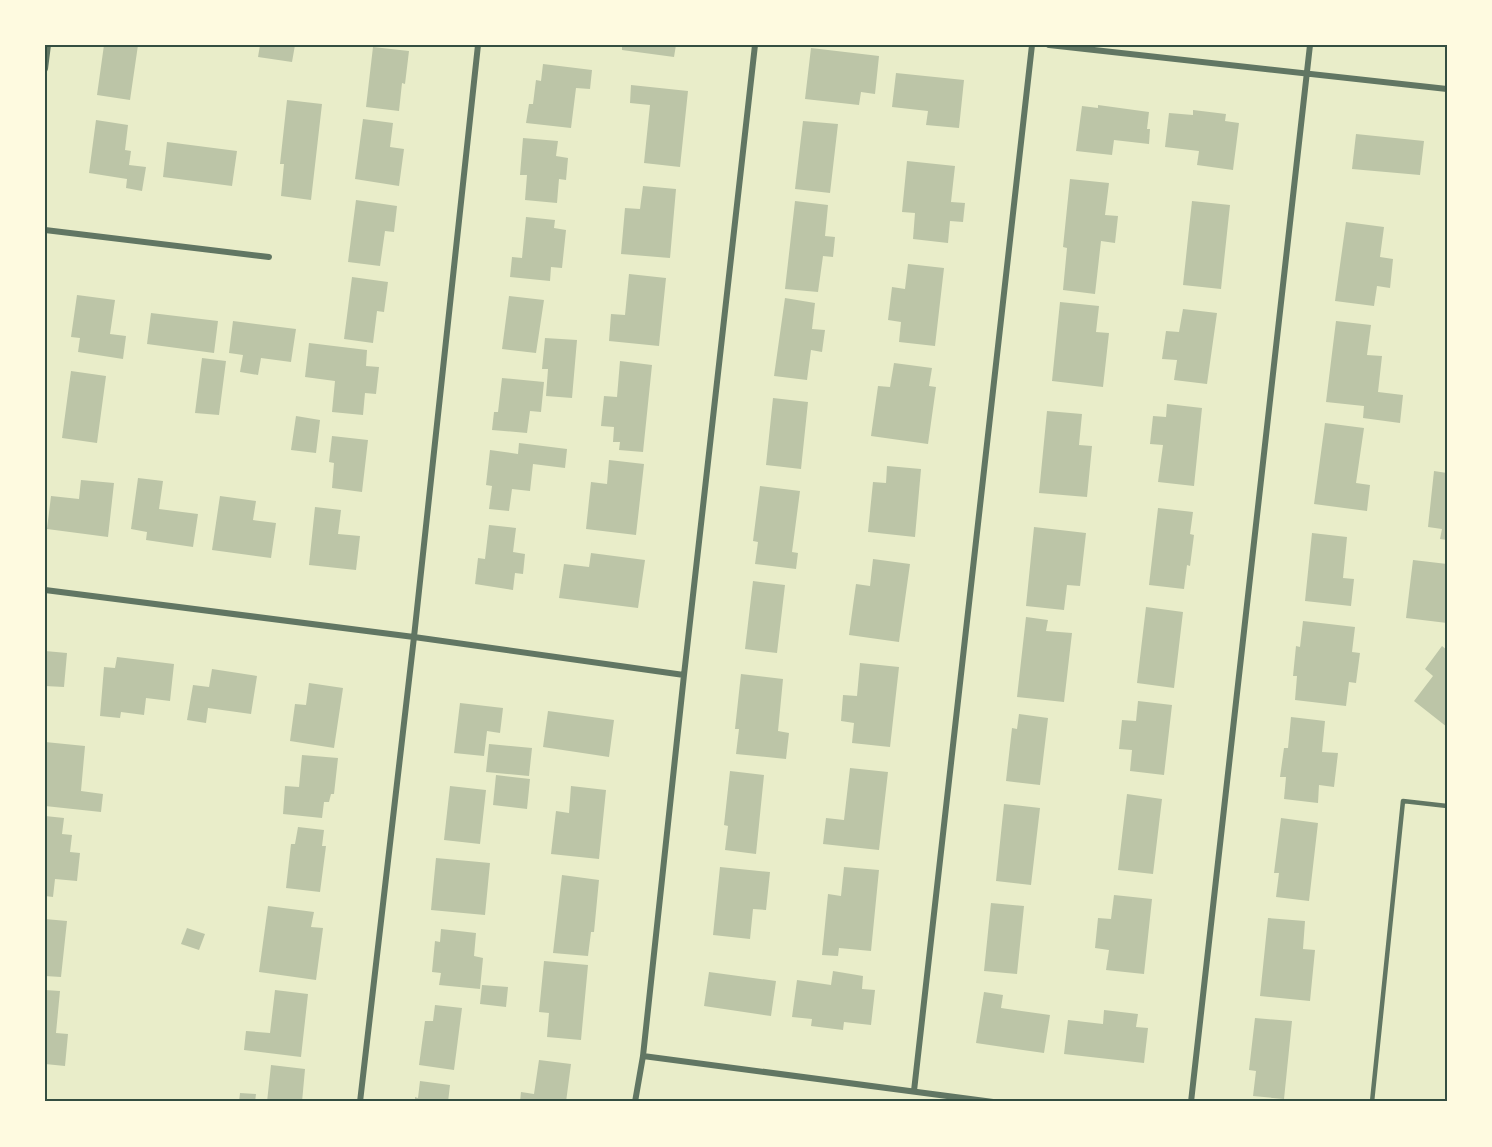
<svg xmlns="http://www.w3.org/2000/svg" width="1492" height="1147" font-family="'Open Sans',sans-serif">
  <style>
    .building { fill: #bcc5a7 }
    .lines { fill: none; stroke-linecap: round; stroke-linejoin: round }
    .service { stroke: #617663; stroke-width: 4.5 }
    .minor { stroke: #617663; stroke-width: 6 }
    .neatline { fill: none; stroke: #344e41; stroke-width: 2 }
  </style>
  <rect width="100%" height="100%" fill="#e9edc9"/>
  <!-- building -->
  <path class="building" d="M104 45H138L130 100 97 95Z
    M260 45H295L292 62 258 57Z
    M622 45H676L674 57 622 50Z
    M373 47 409 51 405 84 402 83 399 111 366 107Z
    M811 48 879 56 875 94 861 92 859 105 805 99Z
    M543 64 592 70 590 89 576 88 571 128 526 123 529 104H533L536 80 541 81Z
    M896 73 964 80 959 128 926 125 928 111 892 107Z
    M631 85 688 91 680 167 644 163 650 105 630 103Z
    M287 100 322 104 311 200 281 196 284 164H280Z
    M1098 105 1149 112 1147 129H1150L1149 144 1114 140 1112 155 1076 151 1082 106 1098 108Z
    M1193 110 1226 114 1225 121 1239 123 1233 170 1197 165 1199 151 1165 147 1169 113 1193 115Z
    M363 119 393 123 390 147 404 149 399 186 355 179Z
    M96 120 128 125 125 150 131 151 129 165 146 167 142 191 126 188 127 179 89 173Z
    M803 121 838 124 830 193 795 189Z
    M1356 134 1424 141 1420 175 1352 169Z
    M523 138 558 141 556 156 568 158 566 180 559 179 557 203 525 200 527 175H520Z
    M167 142 237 151 232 186 163 177Z
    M907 161 955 166 951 202 965 203 963 222 950 221 948 243 913 239 915 213 902 212Z
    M1070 179 1109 183 1105 215 1118 216 1115 243 1101 241 1095 294 1063 290 1067 248 1063 247Z
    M643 186 676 189 670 258 621 254 625 208 640 209Z
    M356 200 397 206 394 232 385 231 380 266 348 262Z
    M795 201 828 205 825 236 835 237 833 257 823 256 818 292 785 289Z
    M1192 201 1230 205 1221 289 1183 285Z
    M526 217 555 220 554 228 566 230 562 268 551 267 550 281 510 277 512 257 522 258Z
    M1346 222 1384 227 1380 257 1393 259 1390 288 1377 286 1374 306 1335 301Z
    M908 264 944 268 935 346 899 342 901 322 888 320 892 287 905 289Z
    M629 274 666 278 659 346 609 341 611 314 625 315Z
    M352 277 388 282 384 312 377 311 373 343 344 339Z
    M77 295 115 300 110 334 126 336 123 359 78 352 80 338 71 337Z
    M509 296 544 300 536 353 502 349Z
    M785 298 815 303 812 329 825 330 822 352 811 350 807 380 774 376Z
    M1060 302 1099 306 1096 332 1109 333 1103 387 1052 381Z
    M1183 309 1217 313 1207 384 1174 380 1177 360 1162 359 1166 331 1179 332Z
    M151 313 218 321 214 353 147 344Z
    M233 321 296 329 291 362 261 358 258 375 240 372 243 355 229 353Z
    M1336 321 1371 325 1367 355 1382 356 1378 392 1403 395 1400 423 1363 418 1364 406 1326 402Z
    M545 338 577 340 572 398 546 396 548 369H542Z
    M309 343 367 350 366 366 379 367 376 394 365 393 363 415 332 412 335 381 305 377Z
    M202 358 226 361 219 415 195 413Z
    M620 361 652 365 643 452 619 450 620 442H613L614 427 601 426 604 396 617 397Z
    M894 363 932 368 929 386 936 387 928 444 871 436 878 386 890 387Z
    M71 371 106 376 97 443 62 438Z
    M502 378 544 382 541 412 530 411 527 433 492 430 494 412H498Z
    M773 398 808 402 801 469 766 465Z
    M1167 404 1202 408 1194 486 1158 482 1163 445 1150 444 1153 416 1166 417Z
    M1047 411 1082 414 1079 445 1092 446 1087 497 1039 493Z
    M296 416 320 420 316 453 291 450Z
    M1325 423 1364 428 1356 483 1370 485 1367 511 1314 504Z
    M332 436 368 440 362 492 332 488 334 463 329 462Z
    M519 443 567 449 565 468 533 464 530 491 512 489 509 511 489 509 492 486 486 485 490 450 518 454Z
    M609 460 644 464 636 535 586 529 591 482 607 484Z
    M887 466 921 469 915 537 868 532 873 482 886 483Z
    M1434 471 1447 473V540L1440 539 1442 529 1428 527Z
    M138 478 163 481 159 509 198 514 193 547 146 540 147 532 131 529Z
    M81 480 114 483 108 537 47 529 51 496 79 499Z
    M760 486 800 491 792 552 798 553 796 569 755 564 758 542 753 541Z
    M220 496 256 501 253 520 276 523 271 558 212 550Z
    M315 507 341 510 338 534 360 536 356 570 309 565Z
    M1158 508 1193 512 1190 534 1194 535 1190 566 1187 565 1184 589 1149 585Z
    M489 525 516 528 513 552 525 554 523 574 515 573 513 590 475 584 478 558 485 559Z
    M1034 527 1086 533 1080 586 1067 585 1064 610 1026 606Z
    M1312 533 1347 537 1343 578 1354 579 1351 606 1305 601Z
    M591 553 645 560 638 608 559 598 564 564 589 567Z
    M873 559 910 564 899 642 849 635 856 584 870 586Z
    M1413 560 1447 564V623L1406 618Z
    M753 581 785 585 777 653 745 649Z
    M1146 607 1183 612 1174 688 1137 683Z
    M1026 617 1048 620 1046 631 1072 633 1064 702 1017 697Z
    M1303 621 1355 627 1352 652 1360 653 1356 683 1349 682 1346 706 1295 700 1297 676H1293L1296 646 1300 647Z
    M1442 646 1447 650V727L1414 701 1433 676 1425 669Z
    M45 651 67 653 64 687 45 686Z
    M117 657 174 664 170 701 146 698 144 715 121 712 120 718 100 716 104 667 115 668Z
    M860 663 899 667 890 747 852 743 854 723 841 721 843 695 857 696Z
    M212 669 257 676 251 714 208 708 206 723 187 720 193 685 209 687Z
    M741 674 783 679 778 731 789 733 786 759 736 754 739 729H735Z
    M309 683 343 688 334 748 290 741 295 704 306 705Z
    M1138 701 1172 705 1164 775 1130 771 1132 750 1119 749 1122 720 1136 721Z
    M460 703 503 708 500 733 487 731 484 756 454 753Z
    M548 711 614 720 609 757 543 747Z
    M1019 714 1048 718 1040 785 1006 781 1012 728 1017 729Z
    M1291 717 1325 721 1322 752 1338 753 1334 787 1319 785 1318 803 1284 799 1286 777H1280L1284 748H1288Z
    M45 742 85 746 81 791 103 794 101 812 45 806Z
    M489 744 532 748 529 776 486 772Z
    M302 755 338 758 334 794H331L329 802H324L322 818 283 814 285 786 299 787Z
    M850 768 888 772 879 850 823 844 826 818 844 820Z
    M730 771 764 775 756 854 725 850 728 826 724 825Z
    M496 775 530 779 527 809 493 805Z
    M450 786 486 790 480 844 444 840Z
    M571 786 606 790 599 859 551 854 556 811 569 813Z
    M1127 794 1162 799 1153 874 1118 870Z
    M1004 804 1040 808 1031 885 996 881Z
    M45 816 64 818 62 834 72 835 70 852 80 853 77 881 55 879 53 897 45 896Z
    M1281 818 1318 823 1309 901 1276 897 1279 873H1274Z
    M298 827 324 830 322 846H326L320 892 286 888 291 844H295Z
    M436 858 490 863 485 915 431 910Z
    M720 867 770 872 766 910 753 909 750 939 713 935Z
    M844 867 879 870 871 951 839 948 838 956 822 955 828 894 841 896Z
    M562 875 599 880 594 932H591L588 956 553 953Z
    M1114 895 1152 899 1144 974 1106 970 1109 950 1095 948 1098 918 1111 919Z
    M991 903 1024 906 1017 974 984 971Z
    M268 906 314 912 311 927 323 928 316 980 259 972Z
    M1268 918 1305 921 1303 949 1315 950 1310 1001 1260 996Z
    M45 919 67 921 61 977 45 976Z
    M187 928 205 934 199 950 181 944Z
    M441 929 476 933 474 956 483 958 480 989 439 985 441 973 432 972 435 941 440 942Z
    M544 961 588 965 581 1040 547 1037 549 1013 539 1012Z
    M833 971 863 976 862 989 875 990 871 1025 844 1022 843 1030 811 1026 812 1019 792 1017 797 980 831 985Z
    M709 972 776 981 771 1016 704 1006Z
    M482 985 508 987 506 1007 480 1004Z
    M45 990 60 991 56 1033 68 1034 65 1066 45 1064Z
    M275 990 308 994 301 1057 244 1050 246 1031 270 1033Z
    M984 992 1003 995 1001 1008 1050 1015 1044 1053 976 1043Z
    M435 1005 462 1008 454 1070 419 1065 425 1021H433Z
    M1104 1010 1138 1014 1136 1027 1148 1028 1144 1063 1064 1054 1068 1020 1103 1024Z
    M1255 1018 1292 1021 1284 1099 1253 1096 1256 1071 1249 1070Z
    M539 1060 571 1064 566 1102H520L521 1092 534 1094Z
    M271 1065 305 1069 302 1102H267Z
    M420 1081 450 1085 448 1102H415V1097L418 1098Z
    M240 1093 256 1094 255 1102H239Z"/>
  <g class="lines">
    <!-- service -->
    <path class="service" d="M1372 1102 1403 801 1447 806"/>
    <!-- minor -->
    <path class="minor" d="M1049 45 1447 89
      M45 69 48 45
      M45 230 269 257
      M45 590 414 637 684 675
      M643 1056 993 1102
      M914 1091 1032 45
      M360 1102 414 637 478 45
      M635 1102 643 1056 684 675 755 45
      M1191 1102 1310 45"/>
  </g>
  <!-- border -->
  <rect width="1492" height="1147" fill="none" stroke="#fefae0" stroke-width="93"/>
  <rect x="46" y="46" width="1400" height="1054" class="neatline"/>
</svg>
